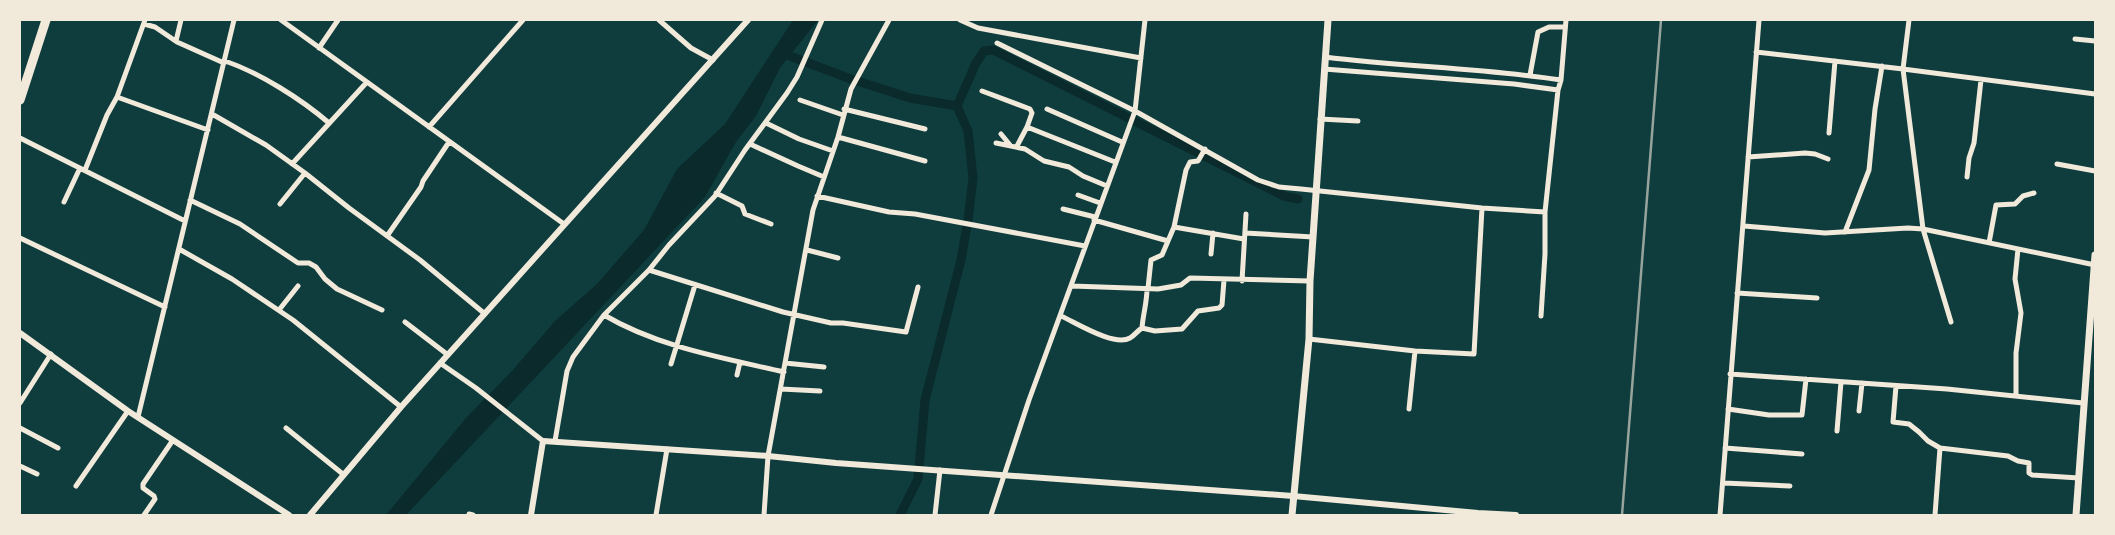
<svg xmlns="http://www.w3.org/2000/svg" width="2115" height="535" font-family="'IBM Plex Sans',sans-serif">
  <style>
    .water { fill: #0a2a2b }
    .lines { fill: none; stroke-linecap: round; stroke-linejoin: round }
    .canal { stroke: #0a2a2b; stroke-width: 9 }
    .minor { stroke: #f1e9da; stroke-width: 5 }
    .tertiary { stroke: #f1e9da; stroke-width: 6 }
    .secondary { stroke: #f1e9da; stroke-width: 7 }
    .trunk { stroke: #f1e9da; stroke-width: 9 }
    .rail { stroke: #97a49c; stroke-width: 2.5 }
  </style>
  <rect width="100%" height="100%" fill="#0f3d3e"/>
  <!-- water -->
  <path class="water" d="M793 20H818L780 68 756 116 736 142 705 197 406 515H386L466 418 512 371 555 321 597 284 644 230 677 169 725 124Z"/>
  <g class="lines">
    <!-- canal -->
    <path class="canal" d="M782 53 848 78 910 98 957 106 968 131 973 178 968 220 961 260 925 400 918 479 900 515
      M957 106 976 63 984 51 993 50 1284 196 1298 199"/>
    <!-- minor -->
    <path class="minor" d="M281 20 564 224
      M659 20 691 48 713 60
      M960 20 978 28 1141 58
      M1145 20 1135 111 1258 180 1279 187 1301 189 1482 208 1545 212
      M1909 20 1903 69 1923 229 1951 322
      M144 24 155 27 177 42 224 63
      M2075 39 2095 41
      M176 41 181 20
      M319 48 338 20
      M1756 52 1903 69 2095 94
      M1325 57C1404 67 1483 68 1561 80
      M225 61C260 73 301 99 329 123
      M1324 69 1514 84 1558 90
      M1530 75 1538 32 1549 27H1565
      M982 91 1030 109 1032 113 1027 127 1115 162
      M117 97 145 20
      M800 100 843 115
      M844 109 925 129
      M1047 109 1122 142
      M212 114 266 145 305 173 349 208 420 260 485 314
      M1320 119 1358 121
      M766 123 799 139 833 151
      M429 127 523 20
      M1829 133 1835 61
      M1001 134 1010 145
      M838 137 925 161
      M20 138 185 221
      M996 143 1025 149 1044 161 1069 167 1083 176 1107 186
      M750 144 798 166 824 177
      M1017 146 1027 127
      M1748 157 1805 153 1815 154 1828 159
      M292 164 367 82
      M2057 164 2095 171
      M85 170 107 115 117 97 208 130
      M1967 177 1969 158 1974 143 1981 80
      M716 193 742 206 745 214 771 224
      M1078 195 1100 203
      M817 196 889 212 915 214 1085 246
      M190 200 240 224 298 263H309L316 267 325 279 337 289 382 310
      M64 202 80 168
      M280 204 305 173
      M1063 209 1095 217
      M1094 220 1168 241
      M1744 226 1825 233 1908 228 1923 229 2095 265
      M1174 227 1244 239
      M1845 232 1869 170 1875 109 1882 66
      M1245 233 1313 237
      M387 236 421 187 423 181 449 142
      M20 238 165 307
      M1989 243 1996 205 2015 204 2023 196 2034 193
      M179 249 232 279 293 320 401 407
      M807 250 838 258
      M1211 254 1213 233
      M649 270 783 312 831 323H843L906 332 918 287
      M1242 281 1246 214
      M1072 286 1158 289 1181 285 1190 278 1310 281
      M1147 288C1147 303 1143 314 1142 328L1155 331 1182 329 1198 311 1219 308 1222 305 1224 280
      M1148 288 1151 260 1162 255 1174 227 1186 170 1190 162 1198 161 1205 149
      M1737 293 1817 298
      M279 310 298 286
      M604 315C658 347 724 358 784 372
      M1061 316C1075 322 1114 347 1130 338 1134 336 1137 331 1142 328
      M1541 316 1545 254V212L1558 90 1561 80 1566 20
      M405 322 448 355
      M1309 339 1415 351 1474 354 1482 208
      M440 363 476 388 543 441
      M785 363 824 367
      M671 364 695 285
      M1730 374 1947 389 2083 403
      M737 375 740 362
      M1896 386 1893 422 1909 424 1919 432 1928 441 1940 448
      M781 389 820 391
      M2016 395V353L2021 313 2015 279 2018 249
      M20 403 51 354
      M1409 409 1415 351
      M1728 409 1769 415H1802L1806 379
      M1859 411 1862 383
      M138 417 234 20
      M20 428 58 448
      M286 428 344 475
      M1837 431 1841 382
      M555 441 567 371 573 357 604 315 649 270 669 245 715 196 745 150 787 93 797 77 822 20
      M1725 448 1802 454
      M20 466 37 474
      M1724 483 1790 486
      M76 486 128 411
      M469 514 473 515
      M144 515 155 499 154 496 143 488V484L173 440
      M656 515 667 449
      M764 515 768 456 813 210 838 137 851 89 889 20
      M935 515 940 470
      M991 515 1029 400 1135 111 997 43
      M1720 515 1759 20
      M1935 515 1940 448 2008 456 2018 461 2029 463V473L2032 475 2079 478"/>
    <!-- tertiary -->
    <path class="tertiary" d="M20 333 128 411 289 515
      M310 515 401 407 748 20
      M531 515 543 441 768 456 836 463 1293 496 1478 513 1516 515"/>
    <!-- secondary -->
    <path class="secondary" d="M1292 515 1309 339 1310 281 1328 20
      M2076 515 2095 255"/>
    <!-- trunk -->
    <path class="trunk" d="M20 100 46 20"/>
    <!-- rail -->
    <path class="rail" d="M1622 515 1661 20"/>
  </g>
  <!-- border -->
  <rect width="2115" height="535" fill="none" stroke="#f1e9da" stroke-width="42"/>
</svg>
